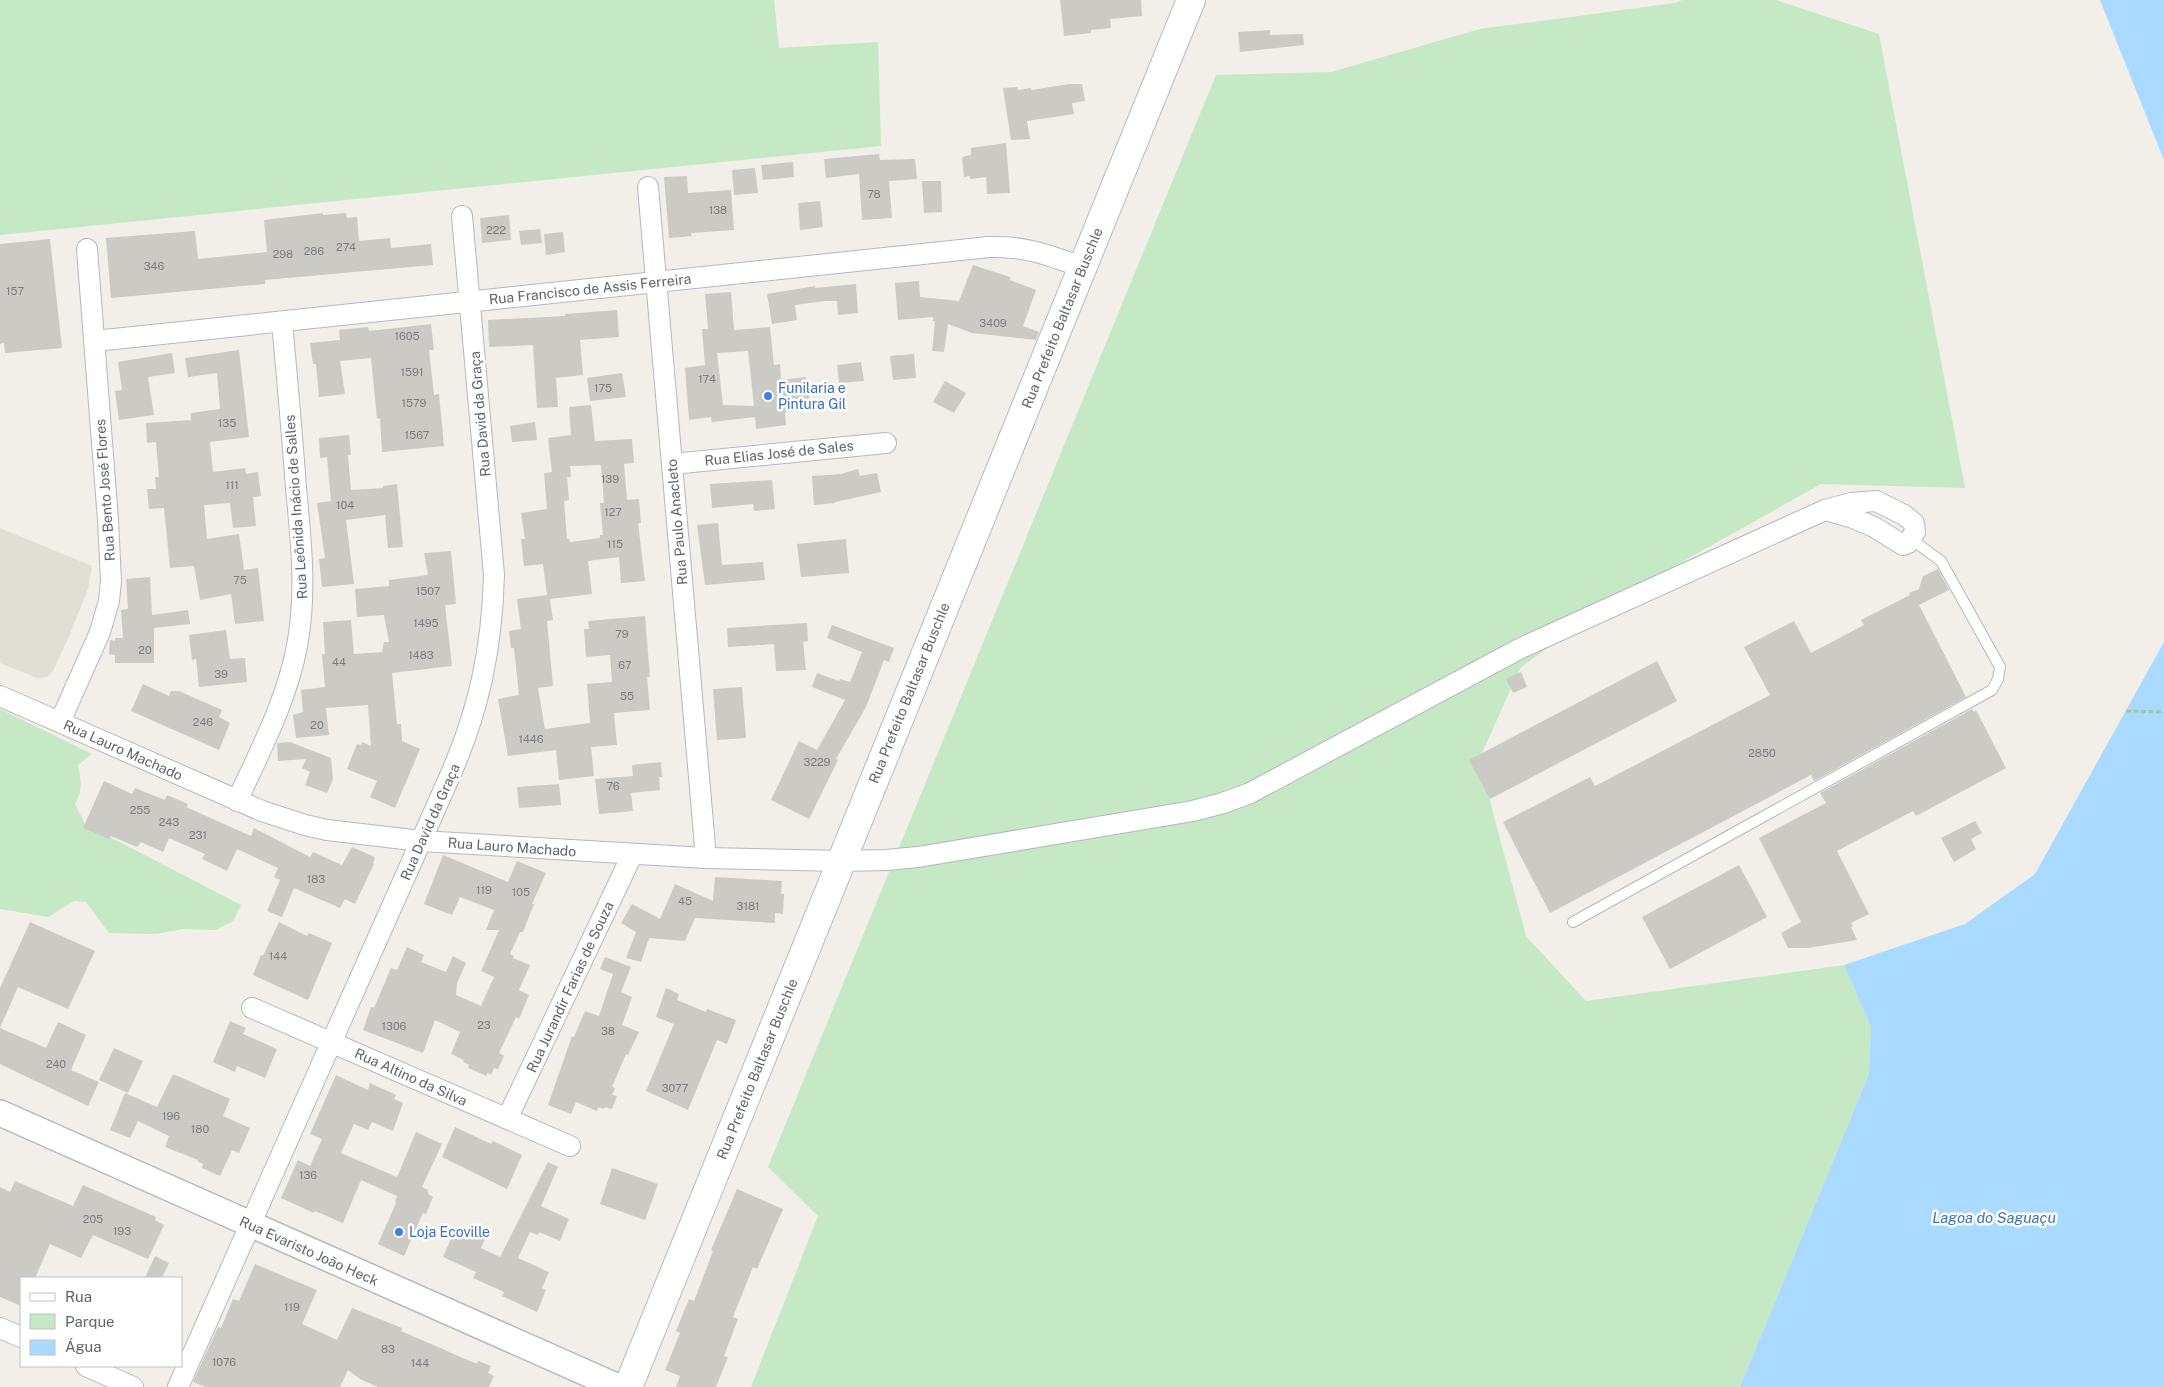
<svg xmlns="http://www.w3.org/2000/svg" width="2164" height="1387" font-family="'Public Sans',sans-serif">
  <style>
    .education { fill: #e1ded6 }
    .green { fill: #c5e8c5 }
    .water { fill: #aadaff }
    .building { fill: #cccac5; fill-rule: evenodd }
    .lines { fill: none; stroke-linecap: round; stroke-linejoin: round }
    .service-casing { stroke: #b5b8bc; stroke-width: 12 }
    .minor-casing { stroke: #b5b8bc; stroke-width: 22 }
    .tertiary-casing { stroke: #b5b8bc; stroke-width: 28 }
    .secondary-casing { stroke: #b6babf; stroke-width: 30 }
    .path { stroke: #9cc7a9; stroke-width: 3; stroke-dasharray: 5 2.5; stroke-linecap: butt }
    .service { stroke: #fff; stroke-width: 10 }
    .minor { stroke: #fff; stroke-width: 20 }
    .tertiary { stroke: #fff; stroke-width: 25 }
    .secondary { stroke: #fff; stroke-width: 28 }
    .shop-dot { fill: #3f7fe0; stroke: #fff; stroke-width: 2 }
    .labels { text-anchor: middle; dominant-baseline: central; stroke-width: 5; stroke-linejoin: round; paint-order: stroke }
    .number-label { font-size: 11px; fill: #7a7d7f }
    .street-label { font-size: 14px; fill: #5f6368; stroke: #fff }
    .shop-label { font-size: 14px; fill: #366cbe; stroke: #fff; text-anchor: start }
    .water-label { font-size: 15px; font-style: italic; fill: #4174aa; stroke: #fff }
  </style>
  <rect width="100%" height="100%" fill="#f1efe8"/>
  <!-- education -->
  <path class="education" d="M0 528 92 566 88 589 70 634 53 671 48 676 42 678H37L0 663Z"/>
  <!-- green -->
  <path class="green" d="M0 0H774L779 48 878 42 881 146 0 235Z
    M1682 0H1776L1879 34 1965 488 1821 484 1614 600 1520 668 1479 760 1526 936 1586 1001 1844 965 1871 1027 1869 1074 1740 1387H751L818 1216 768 1167 1216 75 1331 72 1480 29 1675 3Z
    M0 709 92 754 78 765C81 780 83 790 75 804L85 824 241 905 233 921 216 930 184 929 155 934 109 933 86 902 74 901 48 917 0 909Z"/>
  <!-- water -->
  <path class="water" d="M2100 0H2164V160Z
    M2164 642V1387H1740L1869 1074 1871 1027 1844 965 1965 924 2035 874Z"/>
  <!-- building -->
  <path class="building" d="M1060 0H1141L1142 16 1110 19 1111 28 1091 30V33L1064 36Z
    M1270 30V35L1303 34 1304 45 1240 52 1238 32Z
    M1069 84H1082L1085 101 1072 103 1074 114 1027 121 1030 139 1011 140 1003 88 1017 87 1018 90 1031 88V90Z
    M1006 143 1010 193 987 194 986 177 970 179V176L964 177 962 157 971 155V148Z
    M879 154 880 160 915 159 917 179 889 181 892 218 862 220 859 174 826 178 824 159Z
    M793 162 794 177 763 180 761 165Z
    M755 168 758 193 734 195 732 170Z
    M687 176 688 193 731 190 734 230 691 233 692 236 669 238 664 177Z
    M922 181H941L942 212 924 213Z
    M820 201 823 227 800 230 798 203Z
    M323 213V215L346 213 347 218 357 217 359 241 390 238 391 248 431 244 433 265 265 280V284L111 298 106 238 195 231 198 259 267 252 264 220Z
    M509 215 511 240 482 243 480 218Z
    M540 229 542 243 521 245 519 231Z
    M563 232 565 252 546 255 544 234Z
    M50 239 62 348 5 353 4 343 0 344V244Z
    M973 265 1010 277V280L1036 290 1023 326 1039 332 1036 340 972 333 948 324 944 352 932 351 935 321H933V317L898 320 895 283 919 281 920 297 959 301Z
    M856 284 858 313 838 315 837 301H825L795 305 797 320 772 324 767 294 815 286V288Z
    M731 292 734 330 770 327 774 365 780 364 781 380 806 377 811 410 785 412 786 425 756 429 755 417 712 422 711 417 689 420 685 368 705 365 702 329H708L705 294ZM748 351 754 406 723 405 717 353Z
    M617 310 619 337 580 340 583 375 556 378 558 407 537 408 533 345 489 347 488 320 565 316V314Z
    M431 324 434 350H429L434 395 439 394 444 446 382 452 380 418 377 419 371 358 340 361 345 394 319 397 316 364H313L310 343 340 340 339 330 368 327 369 331Z
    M239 350 249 437 210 442 213 472 245 468 246 474 258 472 261 496 253 497 256 526 233 528 230 503 204 505 207 539 239 534 244 570 258 568 264 621 235 624 231 594 200 600 194 566 170 568 164 508 149 509 147 489H156L155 477H159L156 442 147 443 146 423 191 420V413L220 409 217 373 188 377 185 358Z
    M172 353 175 373 148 377 154 415 119 420 115 391 122 390 118 362Z
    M914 354 916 378 893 380 890 356Z
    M861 362 864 381 839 383 837 365Z
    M622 373 626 397 590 401 587 378Z
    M945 381 966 393 954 413 933 402Z
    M591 405 595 441 632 439 634 463 624 464 627 500 639 499 641 523H638L645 581 621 583 619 557 588 561 592 594 550 599 553 620 547 621 553 686 538 688 545 729 590 723 587 684 612 682 610 655 586 657 584 629H589L588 621 645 616 650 677H647L650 710 614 713 617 745 591 747 594 776 559 780 556 750 508 756 498 699 519 695 514 648H511L509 631 521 629 517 599 547 595 543 564 524 566 521 539H525L521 513 547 509 544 473 552 472 548 438 571 435 569 407ZM601 465 604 503H600L603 535H600V538L570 542V539H567L564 501 569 500 567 477H571L570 466Z
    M535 422 537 440 512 442 510 426Z
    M349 435 351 455H348L351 490 383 488V486L397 484 403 547 388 548 385 515 346 520 354 584 322 587 319 559 325 558 317 503 331 501 327 457 320 458 319 438Z
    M858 469 860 476 877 473 881 492 835 502V503L814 505 812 476 841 474Z
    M772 480 775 509 754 511 753 504 712 508 710 484Z
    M718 523 722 565 763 562 765 580 705 585 697 525Z
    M846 539 849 573 801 577 797 544Z
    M451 551 456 604 445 605 452 666 392 673 397 724H401L402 741 420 749 395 808 370 797 377 781 347 769 357 744 361 745 362 742 371 746 368 705 326 708 329 735 296 738 293 715 303 712 301 690 325 687 322 654H325L323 622 351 620 354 654 382 652 384 642H389L384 615 357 617 355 589 389 586V580L428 575 424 553Z
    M1938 569 1949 590 1919 605 1966 697 1814 781 1811 775 1550 913 1503 822 1590 777 1595 786 1770 695 1744 647 1794 621 1811 653 1864 625 1861 620 1910 595 1909 593 1919 589 1923 576Z
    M150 577 152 615 188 610 190 624 154 628V663H115V655L109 654 110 640 115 641V638H123L121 610 128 609 126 579Z
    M807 623 808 641 803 642 806 670 776 671 774 644 728 647 727 628Z
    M832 625 894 648 889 662 884 660 866 707 836 759 838 760 809 819 771 800 799 741 817 750 845 700 812 687 817 673 839 681 840 679 850 682 862 652 827 638Z
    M226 630 230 659 245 658 247 682 199 687 196 659 192 660 189 635Z
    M1657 661 1677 701 1490 799 1469 760Z
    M1521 672 1527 687 1513 693 1506 679Z
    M143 684 169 696 171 691H179L222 710 219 717 230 723 219 750 131 711Z
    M742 687 746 738 717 740 713 689Z
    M1972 709 1974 712 1976 710 2006 768 1916 816 1913 811 1837 851 1869 914 1851 923 1853 926 1851 927 1857 940 1808 948H1788L1781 933 1801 922 1759 838 1826 803 1820 793Z
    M290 742 331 758 333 779 327 793 305 785 310 772 302 768 306 759 278 761 277 743Z
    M661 762 662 777H659L660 790 631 793 633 811 599 814 595 779 633 776 632 765Z
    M104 781 132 794 135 788 165 800 167 795 188 804 186 807 251 836 254 828 310 857 313 852 342 865 352 847 375 857 373 863 374 864 355 904 345 899 340 908 294 888 282 917 267 911 280 880 274 877 278 868 237 849 227 871 202 859 205 854 169 838 163 852 141 842 137 847 111 836 109 839 83 828Z
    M559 784 561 805 519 808 517 787Z
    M1975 821 1982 833 1971 839 1976 849 1954 862 1941 838Z
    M443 855 508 882 517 861 546 873 532 904H534L523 932H520L510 954 514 956 513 958 530 965 519 990 529 995 519 1019 516 1017 499 1053 504 1056 498 1069 494 1068 491 1075 487 1073V1076L468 1068 469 1065 463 1062 464 1060 451 1054 460 1032 435 1020 423 1053 363 1030 371 1007 374 1008 391 968 397 970 407 947 424 955 421 962 446 972 453 956 466 963 457 983 456 995 481 1006 494 977 481 971 499 930H486L494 910 460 897 452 915 424 904Z
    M1739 865 1767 917 1670 969 1642 917Z
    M715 877 782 881 781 894H784L783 914 775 913V923L695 918 685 941 649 938 641 962 626 958 636 932 621 923 632 904 660 919 675 884 713 901Z
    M30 922 95 951 68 1009 18 987 0 1028 46 1048 58 1022 86 1035 71 1070 99 1082 88 1106 0 1064V988Z
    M279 922 307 936 309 933 332 943 308 1000 253 975 261 955 263 956Z
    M605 957 631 967 621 992 632 997 622 1025 639 1032 628 1055 626 1054 612 1087 615 1088 612 1095 617 1096 612 1109 605 1107 604 1109 598 1107 597 1111 576 1102 571 1114 548 1105 572 1036 574 1037 585 1011 599 1016 613 974 600 969Z
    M666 988 679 994 677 1000 706 1012 707 1009 736 1020 727 1044 717 1040 688 1110 646 1091 674 1024 656 1017Z
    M230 1021 246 1028 243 1034 277 1049 265 1078 237 1066 235 1072 213 1062Z
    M114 1048 143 1061 128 1093 99 1080Z
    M173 1074 230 1099 223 1116 250 1128 239 1153 232 1150 220 1176 202 1168 203 1164 197 1161 198 1160 165 1147 169 1136 138 1121 130 1138 110 1130 125 1093 157 1107Z
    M336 1075 368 1090 370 1083 396 1095 394 1099 403 1103 393 1131 372 1122 368 1130 354 1124 341 1153 397 1177 416 1132 442 1144 422 1187 428 1190V1194L433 1197 426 1214 423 1213 404 1256 378 1244 396 1203 395 1202 397 1196 361 1180 343 1223 315 1211 314 1213 281 1198 298 1160 310 1166 322 1139 310 1134Z
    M455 1127 491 1144 493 1141 522 1155 507 1189 442 1157Z
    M548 1162 558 1167 541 1206 569 1219 560 1241 539 1232 538 1235 530 1232 518 1258 549 1272 542 1288 546 1290 537 1312 502 1296 504 1292 473 1278 476 1272 443 1257 456 1227 485 1239 481 1248 500 1257Z
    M612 1168 658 1184 645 1220 600 1204Z
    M15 1181 73 1206 83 1185 156 1217 155 1220 164 1225 148 1259 93 1235 81 1258 50 1244 35 1278H21V1306L0 1297V1187L10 1192Z
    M737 1189 783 1209 757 1269 753 1267 733 1317 738 1319 724 1356 728 1357 716 1387H676L680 1376 665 1370 680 1333 676 1331 689 1299 694 1301 713 1251 711 1250Z
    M155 1256 169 1263 162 1278H145Z
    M255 1264 317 1290 302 1324 337 1340 352 1308 402 1328 401 1331 477 1364 478 1361 491 1366 488 1373 494 1376 489 1387H378L360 1379 348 1370 340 1387H205L193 1382 218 1327 221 1328 233 1299 239 1301Z"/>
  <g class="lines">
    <defs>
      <path id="service" d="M1573 922 1992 690 1998 679 2000 667 1941 561 1911 539"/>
      <path id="minor" d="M648 187 706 858
        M95 341 989 247C1027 246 1048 255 1082 267
        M672 464 886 443
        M0 696 262 811 305 825 327 830 421 841 706 858 841 861 886 860 918 857 1193 811 1223 803 1250 793 1521 648 1825 510 1851 503 1876 501 1904 515 1914 523 1915 532 1908 543 1903 545 1874 527 1853 518 1825 510
        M60 722 100 632 109 601 111 581 108 520 87 249
        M237 801C260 751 287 700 297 646 307 594 301 540 296 488 292 432 287 377 282 322
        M252 1008 570 1146
        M507 1119 632 855
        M0 1328 21 1337
        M86 1366 133 1387
        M178 1387 449 778C479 711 492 649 494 575L462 216"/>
      <path id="tertiary" d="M0 1113 618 1387"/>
      <path id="secondary" d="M628 1387 1191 0"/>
    </defs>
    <!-- service casing -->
    <use href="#service" class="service-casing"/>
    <!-- minor casing -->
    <use href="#minor" class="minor-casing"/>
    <!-- tertiary casing -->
    <use href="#tertiary" class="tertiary-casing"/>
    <!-- secondary casing -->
    <use href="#secondary" class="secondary-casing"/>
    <!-- path -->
    <path class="path" d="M2126 711 2164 712"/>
    <!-- service -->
    <use href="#service" class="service"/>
    <!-- minor -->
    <use href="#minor" class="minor"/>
    <!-- tertiary -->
    <use href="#tertiary" class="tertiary"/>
    <!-- secondary -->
    <use href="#secondary" class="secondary"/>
  </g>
  <!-- markers -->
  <g class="shop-dot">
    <circle cx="768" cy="396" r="5"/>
    <circle cx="399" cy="1232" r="5"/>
  </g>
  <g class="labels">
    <!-- number labels -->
    <g class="number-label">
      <text x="874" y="194">78</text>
      <text x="718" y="210">138</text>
      <text x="496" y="230">222</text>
      <text x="346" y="247">274</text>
      <text x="314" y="251">286</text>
      <text x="283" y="254">298</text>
      <text x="154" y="266">346</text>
      <text x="15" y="291">157</text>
      <text x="993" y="323">3409</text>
      <text x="407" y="336">1605</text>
      <text x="412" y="372">1591</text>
      <text x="707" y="379">174</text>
      <text x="603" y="388">175</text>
      <text x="414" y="403">1579</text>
      <text x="227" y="423">135</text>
      <text x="417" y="435">1567</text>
      <text x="610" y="479">139</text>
      <text x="232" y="485">111</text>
      <text x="345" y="505">104</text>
      <text x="613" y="512">127</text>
      <text x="615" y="544">115</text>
      <text x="240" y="580">75</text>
      <text x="428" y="591">1507</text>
      <text x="426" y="623">1495</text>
      <text x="622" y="634">79</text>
      <text x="145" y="650">20</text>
      <text x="421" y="655">1483</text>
      <text x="339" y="662">44</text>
      <text x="625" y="665">67</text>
      <text x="221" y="674">39</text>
      <text x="627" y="696">55</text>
      <text x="203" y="722">246</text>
      <text x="317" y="725">20</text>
      <text x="531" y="739">1446</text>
      <text x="1762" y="753">2850</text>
      <text x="817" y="762">3229</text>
      <text x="613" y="786">76</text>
      <text x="140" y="810">255</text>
      <text x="169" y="822">243</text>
      <text x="198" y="835">231</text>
      <text x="316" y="879">183</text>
      <text x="484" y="890">119</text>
      <text x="521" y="892">105</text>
      <text x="685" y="901">45</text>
      <text x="748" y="906">3181</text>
      <text x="278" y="956">144</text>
      <text x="484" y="1025">23</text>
      <text x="394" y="1026">1306</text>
      <text x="608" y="1031">38</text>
      <text x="56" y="1064">240</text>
      <text x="675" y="1088">3077</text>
      <text x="171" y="1116">196</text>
      <text x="200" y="1129">180</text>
      <text x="308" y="1175">136</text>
      <text x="93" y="1219">205</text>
      <text x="122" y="1231">193</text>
      <text x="292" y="1307">119</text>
      <text x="388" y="1349">83</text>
      <text x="224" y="1362">1076</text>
      <text x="420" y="1363">144</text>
    </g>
    <!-- street labels -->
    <g class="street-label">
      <text transform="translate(590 289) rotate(-6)">Rua Francisco de Assis Ferreira</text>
      <text transform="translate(1062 318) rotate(-68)">Rua Prefeito Baltasar Buschle</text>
      <text transform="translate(480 414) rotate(-95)">Rua David da Graça</text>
      <text transform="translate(779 453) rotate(-6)">Rua Elias José de Sales</text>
      <text transform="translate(105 490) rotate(-94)">Rua Bento José Flores</text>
      <text transform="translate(296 507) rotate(-94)">Rua Leônida Inácio de Salles</text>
      <text transform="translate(677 522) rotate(-95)">Rua Paulo Anacleto</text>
      <text transform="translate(909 693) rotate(-68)">Rua Prefeito Baltasar Buschle</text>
      <text transform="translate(123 750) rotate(24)">Rua Lauro Machado</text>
      <text transform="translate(430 822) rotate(-66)">Rua David da Graça</text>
      <text transform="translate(512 847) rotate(4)">Rua Lauro Machado</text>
      <text transform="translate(570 987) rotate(-65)">Rua Jurandir Farias de Souza</text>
      <text transform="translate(757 1069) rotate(-68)">Rua Prefeito Baltasar Buschle</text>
      <text transform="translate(411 1077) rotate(24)">Rua Altino da Silva</text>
      <text transform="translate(309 1251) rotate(24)">Rua Evaristo João Heck</text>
    </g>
    <!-- shop labels -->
    <g class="shop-label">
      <text x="778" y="388">Funilaria e<tspan x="778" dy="16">Pintura Gil</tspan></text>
      <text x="409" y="1232">Loja Ecoville</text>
    </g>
    <!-- water labels -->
    <g class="water-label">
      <text x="1994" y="1217">Lagoa do Saguaçu</text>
    </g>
  </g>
  <!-- legend -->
  <rect x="20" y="1277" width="162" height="90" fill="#ffffff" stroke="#bfc1c3"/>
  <rect x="30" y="1293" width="25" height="8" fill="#ffffff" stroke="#bfc1c3"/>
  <text x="65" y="1302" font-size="15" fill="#5f6368">Rua</text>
  <rect x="30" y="1314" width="25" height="15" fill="#c5e8c5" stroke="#bfc1c3"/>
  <text x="65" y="1327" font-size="15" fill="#5f6368">Parque</text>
  <rect x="30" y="1340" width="25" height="15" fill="#aadaff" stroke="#bfc1c3"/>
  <text x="65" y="1352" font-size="15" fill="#5f6368">Água</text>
</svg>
